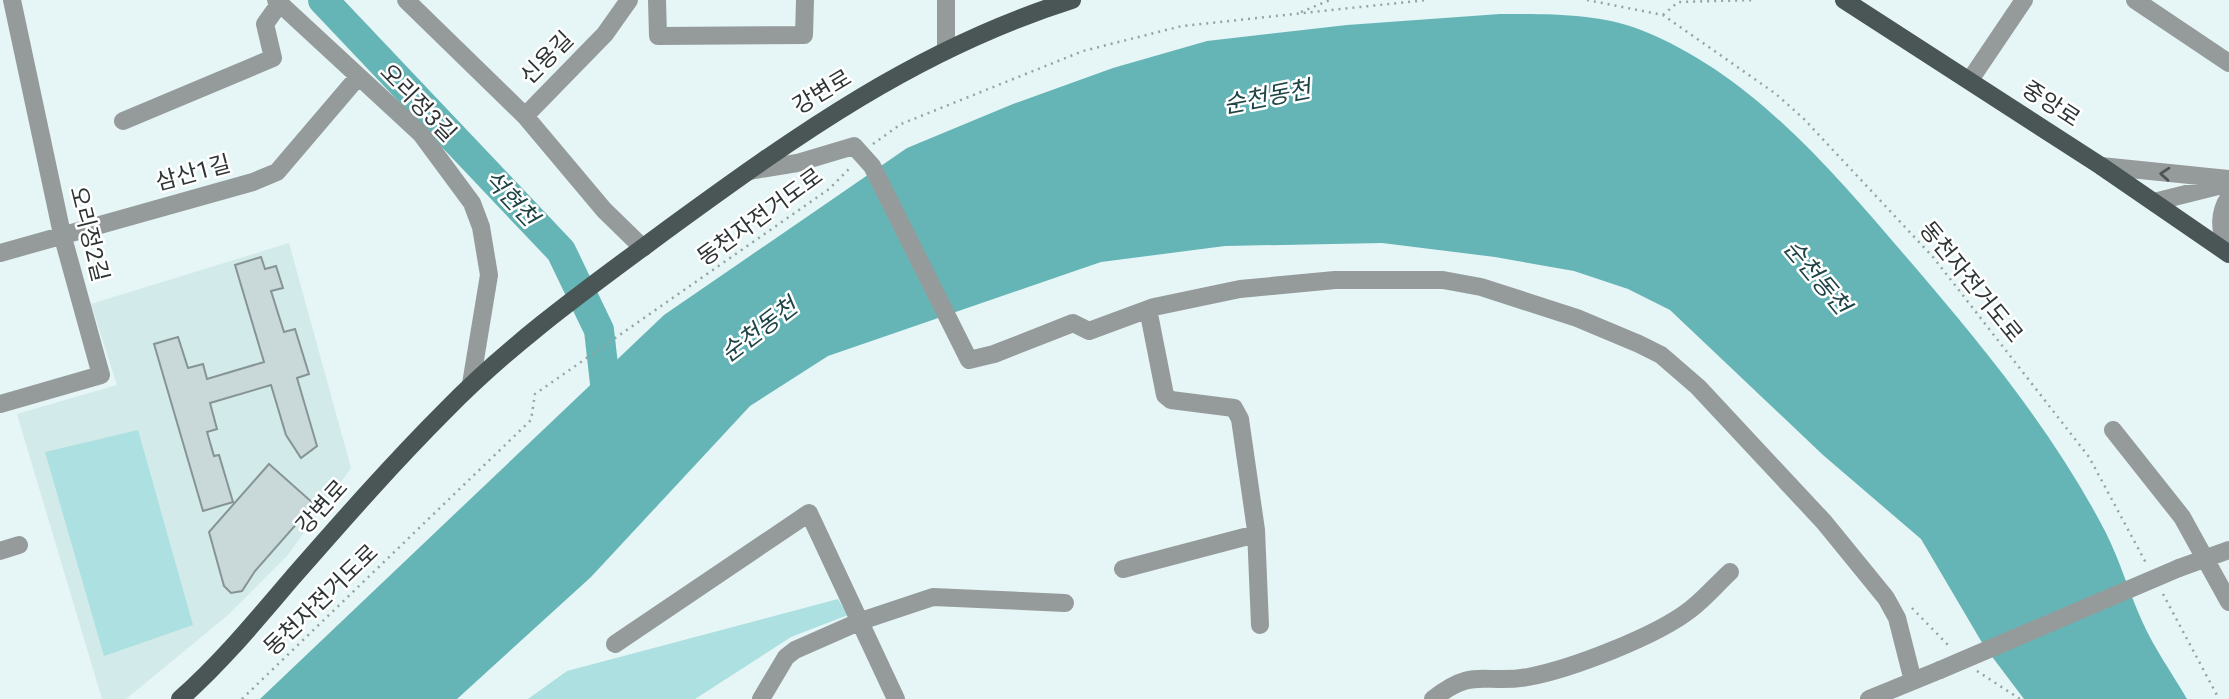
<svg xmlns="http://www.w3.org/2000/svg" width="2229" height="699" font-family="Roboto,'Noto Sans KR',sans-serif">
  <style>
    .built { fill: #d2eaea }
    .green { fill: #ade0e0 }
    .water { fill: #65b5b7 }
    .lines { fill: none; stroke-linecap: round; stroke-linejoin: round }
    .river { stroke: #65b5b7; stroke-width: 30 }
    .building { fill: #c9d8d8; stroke: #869494; stroke-width: 2 }
    .path { stroke: #97a2a2; stroke-width: 2.5; stroke-dasharray: 2 5; stroke-linecap: butt }
    .minor { stroke: #959b9b; stroke-width: 18 }
    .major { stroke: #4a5555; stroke-width: 18 }
    .minor-bridge { stroke: #959b9b; stroke-width: 18 }
    .oneway { stroke: #4e5454 }
    .labels { text-anchor: middle; dominant-baseline: central; stroke-width: 5; stroke-linejoin: round; paint-order: stroke }
    .street-label { font-size: 23px; fill: #2f3535; stroke: #fff }
    .water-label { font-size: 24px; font-style: italic; fill: #1f4546; stroke: #fff }
  </style>
  <rect width="100%" height="100%" fill="#e6f5f5"/>
  <!-- built -->
  <path class="built" d="M289 243 351 468 287 556 228 615 126 699H102L17 414 117 385 91 304Z"/>
  <!-- green -->
  <path class="green" d="M138 430 193 625 104 656 45 452Z
    M838 599 848 615 791 637 695 699H528L567 671Z"/>
  <!-- water -->
  <path class="water" d="M1500 14C1546 14 1598 13 1641 30 1752 74 1832 171 1908 259 1981 344 2054 432 2106 533 2120 561 2129 592 2142 621 2154 648 2172 673 2187 699H2024L1984 646 1921 539 1823 455 1670 310 1628 289 1574 271 1495 257 1382 243 1225 246 1101 262 828 356 750 406 591 577 457 699H260L664 315 907 148 1013 104 1113 68 1207 41 1347 25Z"/>
  <g class="lines">
    <!-- river -->
    <path class="river" d="M323 0 561 251 599 330 608 410"/>
  </g>
  <!-- building -->
  <path class="building" d="M261 257 265 269 276 266 283 288 271 291 284 332 295 329 309 374 297 378 317 446 301 458 286 435 271 385 210 403 217 429 207 432 214 456 219 455 233 502 203 511 154 344 178 337 188 368 203 364 207 379 264 362 235 265Z
    M269 464 314 504 255 571 242 591 231 593 224 586 209 532Z"/>
  <g class="lines">
    <!-- path -->
    <path class="path" d="M1587 0 1663 15 1776 94 1804 119 1933 257 2089 457 2146 563
      M1301 12 1330 0
      M1663 15 1678 2 1754 0
      M873 144 901 124 1083 51 1182 26 1426 0
      M2163 594 2219 699
      M1912 608 1951 648
      M1977 671 2020 699
      M242 699 531 420 535 394 829 189 852 166"/>
    <!-- minor -->
    <path class="minor" d="M276 0 421 134 472 203 481 227 489 275 471 384
      M406 0 525 116 604 210 643 248
      M657 0 658 36 804 35 805 0
      M2135 0 2229 63
      M946 49V0
      M1970 80 2024 0
      M525 116 605 34 629 0
      M123 121 273 58 265 24 280 3
      M2101 166 2229 179
      M749 171 797 163 854 146 872 166 969 360 994 354 1073 323 1089 331 1154 307 1240 289 1335 280H1443L1481 287 1577 318 1639 344 1661 355 1698 387 1824 522 1886 598 1897 618 1913 681
      M2229 197C2219 213 2218 231 2229 247
      M2154 202 2226 184
      M0 253 253 182 277 172 358 77
      M1148 309 1165 395 1171 400 1234 408 1240 419 1256 530 1260 625
      M0 404 101 375 62 234 12 0
      M2113 430 2182 517 2229 602
      M0 551 19 545
      M2179 568 2229 550
      M1123 569 1256 534
      M615 644 809 513 896 699
      M761 699 786 657 795 650 861 621 933 597 1065 603
      M1433 699C1475 666 1483 685 1528 677 1571 669 1657 636 1691 609 1705 598 1717 584 1730 572
      M1869 699 1940 670"/>
    <!-- major -->
    <path class="major" d="M1844 0 2101 166 2229 254
      M180 699C222 662 257 619 293 577 343 520 392 464 445 411 512 342 591 286 668 229 797 135 917 49 1072 0"/>
    <!-- minor-bridge -->
    <path class="minor-bridge" d="M1940 670 2179 568"/>
  </g>
  <!-- one-way arrows -->
  <defs><path id="oneway-chevron" d="M-2-3.5L2.5 0L-2 3.5" fill="none" stroke-width="1.6" stroke-linecap="round" stroke-linejoin="round" transform="scale(1.75)"/></defs>
  <use class="oneway" href="#oneway-chevron" transform="translate(2165 174) rotate(-176)"/>
  <g class="labels">
    <!-- street labels -->
    <g class="street-label">
      <text transform="translate(547 58) rotate(-45)">신용길</text>
      <text transform="translate(822 92) rotate(-31)">강변로</text>
      <text transform="translate(418 103) rotate(46)">오리정3길</text>
      <text transform="translate(2051 104) rotate(33)">중앙로</text>
      <text transform="translate(193 173) rotate(-15)">삼산1길</text>
      <text transform="translate(760 217) rotate(-36)">동천자전거도로</text>
      <text transform="translate(89 234) rotate(76)">오리정2길</text>
      <text transform="translate(1971 282) rotate(51)">동천자전거도로</text>
      <text transform="translate(322 507) rotate(-48)">강변로</text>
      <text transform="translate(321 600) rotate(-44)">동천자전거도로</text>
    </g>
    <!-- water labels -->
    <g class="water-label">
      <text transform="translate(1267 97) rotate(-11)">순천동천</text>
      <text transform="translate(511 198) rotate(47)">석현천</text>
      <text transform="translate(1817 277) rotate(50)">순천동천</text>
      <text transform="translate(759 330) rotate(-37)">순천동천</text>
    </g>
  </g>
</svg>
